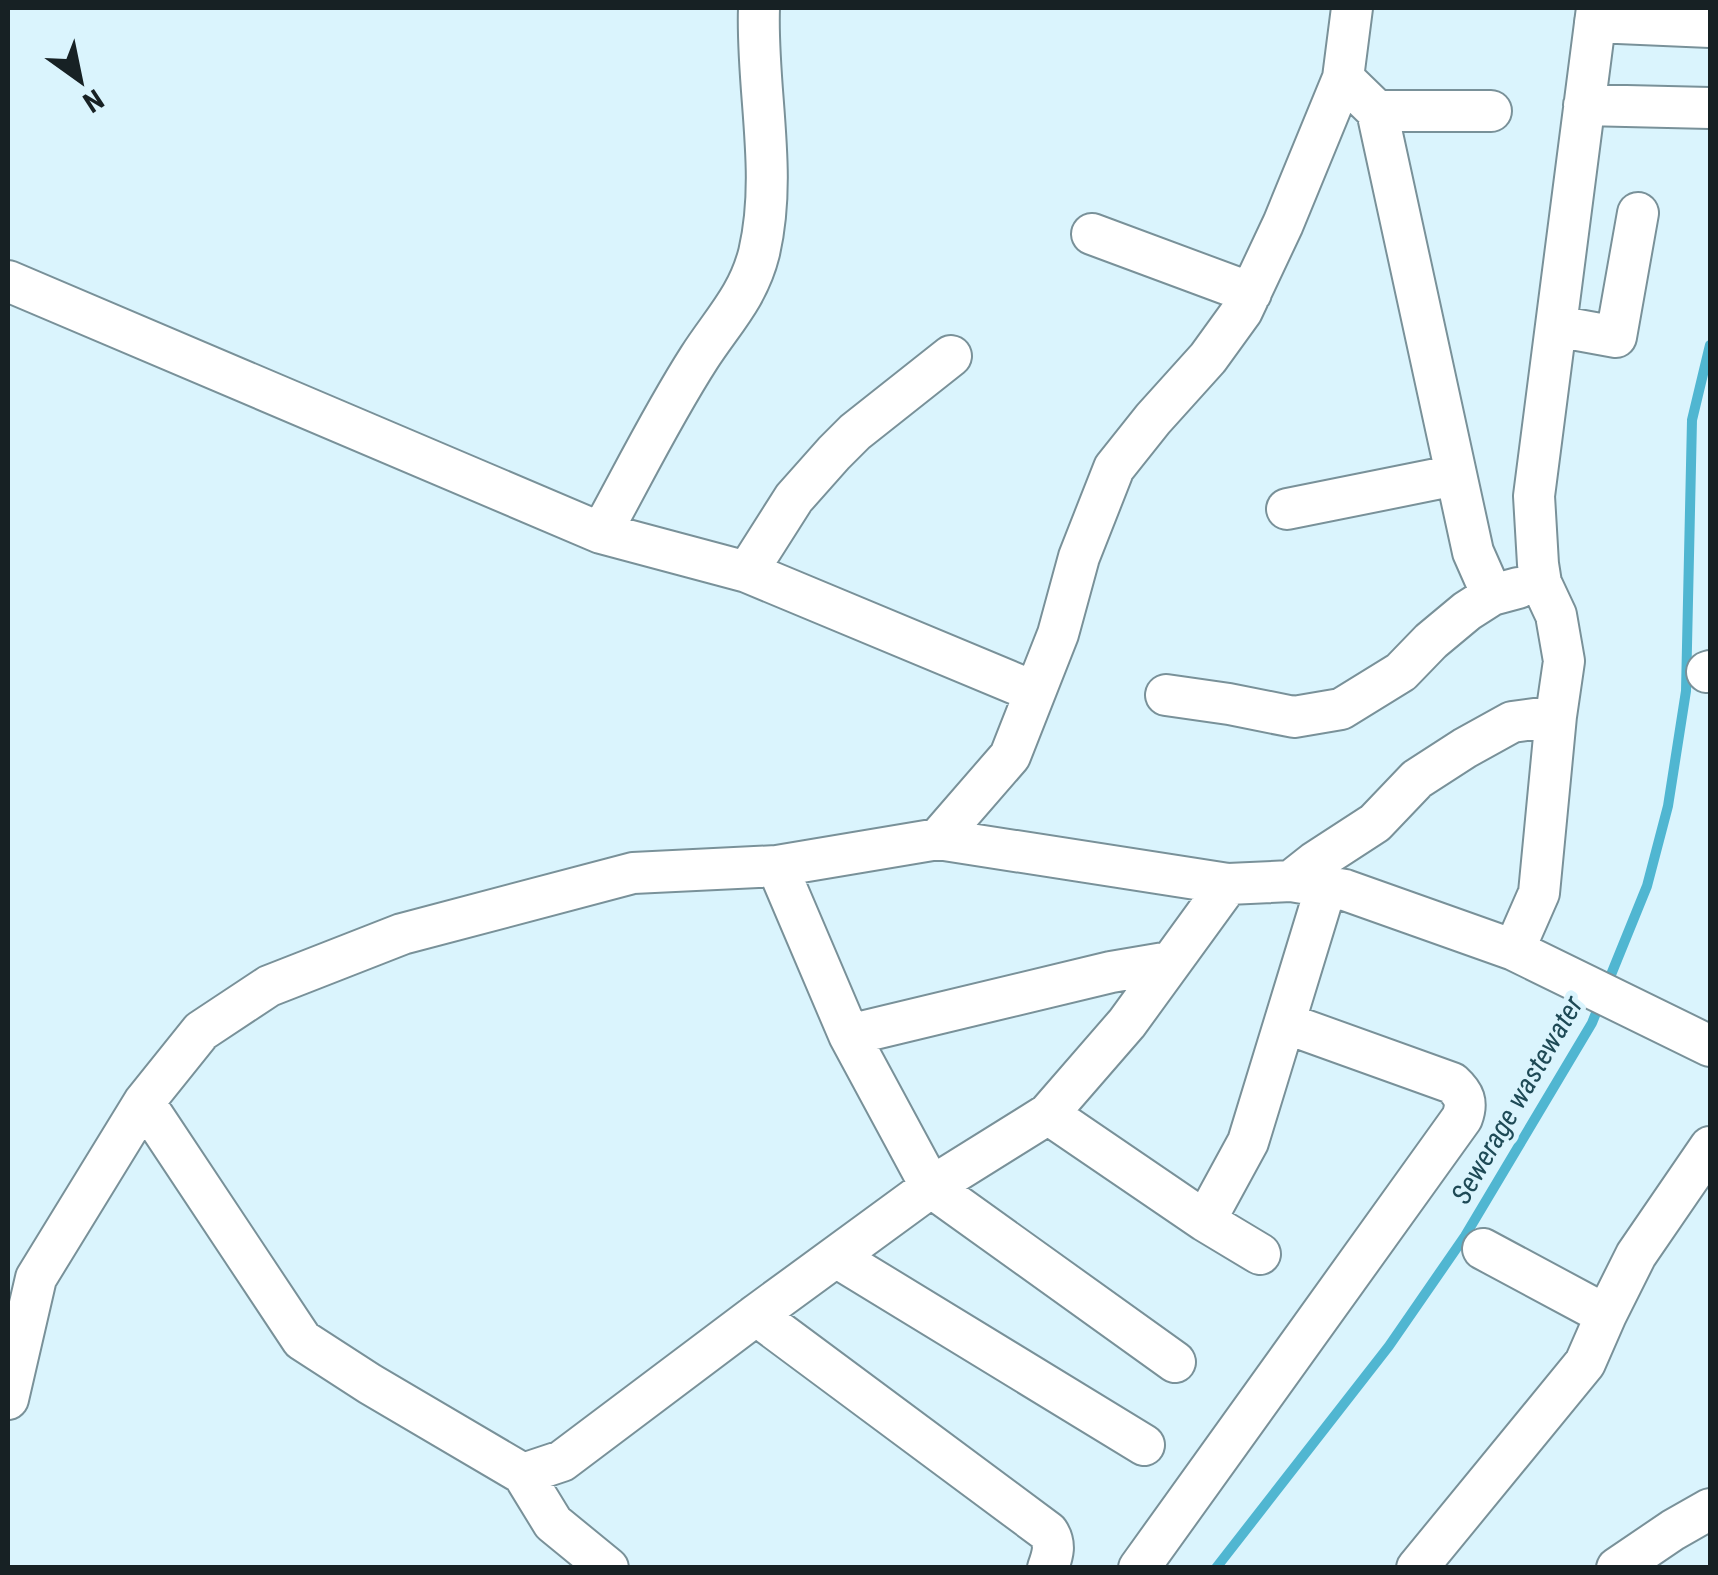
<svg xmlns="http://www.w3.org/2000/svg" width="1718" height="1575" font-family="'Roboto Condensed',sans-serif">
  <style>
    .lines { fill: none; stroke-linecap: round; stroke-linejoin: round }
    .stream { stroke: #50b6d1; stroke-width: 10 }
    .minor-casing { stroke: #799199; stroke-width: 44 }
    .minor { stroke: #fff; stroke-width: 40 }
    .labels { text-anchor: middle; dominant-baseline: central; stroke-width: 10; stroke-linejoin: round; paint-order: stroke }
    .water-label { font-size: 28px; font-style: italic; fill: #1e4a56; stroke: #daf4fd }
  </style>
  <rect width="100%" height="100%" fill="#daf4fd"/>
  <g class="lines">
    <!-- stream -->
    <path class="stream" d="M1606 987 1647 886 1668 806 1686 691 1692 420 1710 345
      M1216 1568 1389 1346 1465 1236 1592 1023 1600 1003"/>
    <defs>
      <path id="minor" d="M1595 22 1710 27
        M1343 78 1377 111 1473 552 1492 595
        M1584 105 1710 108
        M1377 111H1491
        M1092 234 1251 293
        M8 281 601 533 747 572 1035 692
        M1556 326 1616 337 1638 213
        M1287 509 1456 475
        M601 533C633 475 663 414 699 358 722 322 748 297 759 253 778 173 756 88 759 8
        M747 572 794 498 834 453 855 432 951 356
        M1707 672 1710 671
        M1166 695 1229 704 1294 717 1341 709 1401 672 1431 641 1467 611 1492 595 1518 588
        M938 839 1010 756 1058 634 1079 557 1114 468 1153 419 1208 358 1242 311 1283 224 1343 78 1352 8
        M777 866 849 1035 931 1187 1175 1362
        M1291 881 1315 862 1375 823 1417 779 1465 748 1512 722 1556 716
        M1514 950 1539 893 1556 716 1564 661 1556 615 1541 583 1538 564 1534 496 1597 8
        M849 1035 1111 972 1170 962
        M144 1102 302 1340 370 1384 523 1474 562 1461 756 1315 931 1187 1048 1114 1127 1023 1228 884
        M1048 1114 1205 1221 1260 1254
        M1205 1221 1248 1142 1326 887
        M1483 1249 1606 1315
        M836 1257 1144 1445
        M756 1315 1048 1532C1056 1544 1053 1554 1048 1568
        M8 1399 36 1278 144 1102 201 1031 269 986 402 934 633 873 777 866 938 839 1228 884 1291 881 1345 890 1514 950 1710 1046
        M523 1474 553 1523 608 1568
        M1139 1568 1462 1118C1468 1102 1464 1094 1452 1083L1285 1023
        M1417 1568 1585 1363 1606 1315 1636 1255 1710 1147
        M1617 1568 1673 1530 1710 1509"/>
    </defs>
    <!-- minor casing -->
    <use href="#minor" class="minor-casing"/>
    <!-- minor -->
    <use href="#minor" class="minor"/>
  </g>
  <g class="labels">
    <!-- water labels -->
    <g class="water-label">
      <text transform="translate(1517 1100) rotate(-60)">Sewerage wastewater</text>
    </g>
  </g>
  <!-- border -->
  <rect width="1718" height="1575" fill="none" stroke="#172124" stroke-width="20"/>
  <!-- north arrow -->
  <g transform="translate(80 80) rotate(147)" stroke="#daf4fd" stroke-width="8" paint-order="stroke">
  <path d="M0-8L18 38L0 25L-18 38Z" fill="#172124"/>
  <text y="-15" font-size="28" font-weight="bold" text-anchor="middle" fill="#172124">N</text>
  </g>
</svg>
